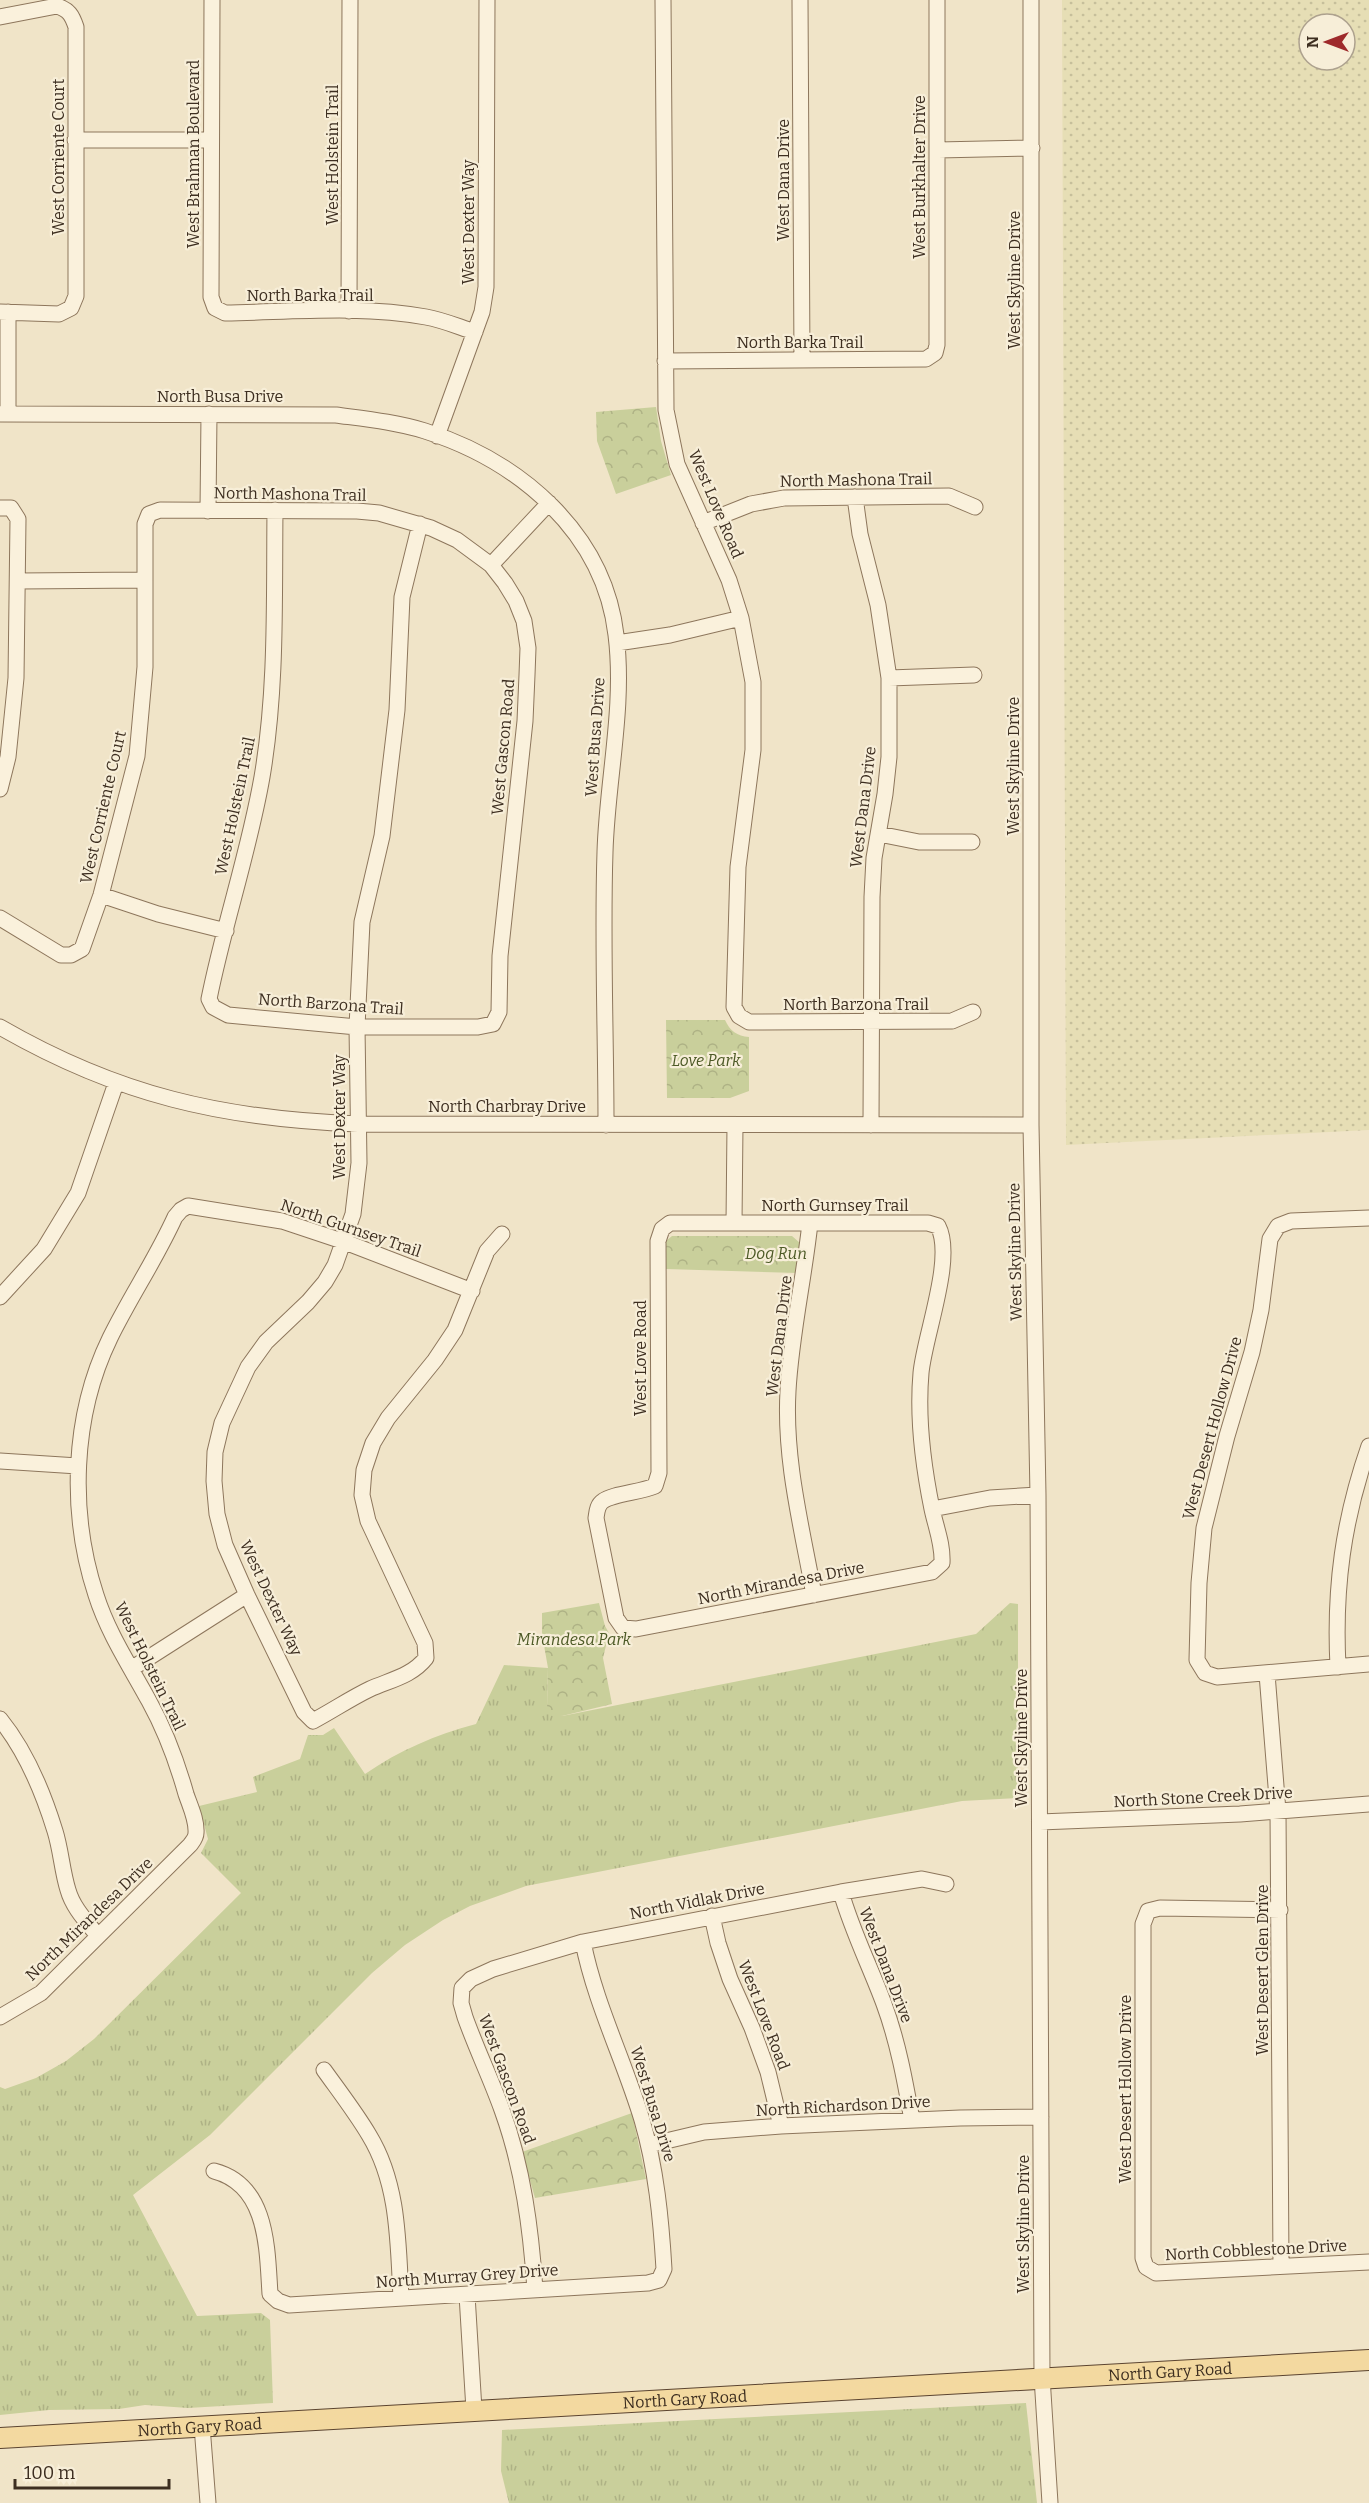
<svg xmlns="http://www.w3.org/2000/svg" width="1369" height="2503" font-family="Bitter,serif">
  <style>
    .farmland { fill: url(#farmland-dots); fill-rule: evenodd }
    .grass { fill: url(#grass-tufts) }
    .park { fill: url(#park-crowns) }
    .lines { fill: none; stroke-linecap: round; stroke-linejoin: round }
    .minor-casing { stroke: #8d765c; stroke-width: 17 }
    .major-casing { stroke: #5b4430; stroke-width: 22 }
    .minor { stroke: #faf1dc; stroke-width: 15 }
    .major { stroke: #f3d9a0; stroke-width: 20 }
    .labels { text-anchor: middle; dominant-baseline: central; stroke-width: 4.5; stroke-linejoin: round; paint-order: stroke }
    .street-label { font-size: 16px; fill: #3d2e20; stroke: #f7eed8 }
    .park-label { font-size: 16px; font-style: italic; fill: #4d5a26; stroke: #f7eed8 }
  </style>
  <defs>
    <pattern id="farmland-dots" width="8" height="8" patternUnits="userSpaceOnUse" patternTransform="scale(1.5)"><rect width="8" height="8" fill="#e6deb5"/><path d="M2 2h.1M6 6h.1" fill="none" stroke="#c6bf9b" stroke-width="1.8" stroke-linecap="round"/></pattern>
    <pattern id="grass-tufts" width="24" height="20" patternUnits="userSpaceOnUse" patternTransform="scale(1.5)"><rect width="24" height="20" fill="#c9cf9b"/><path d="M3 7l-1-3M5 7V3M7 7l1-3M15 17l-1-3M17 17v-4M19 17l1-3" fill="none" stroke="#aeb285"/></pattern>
    <pattern id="park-crowns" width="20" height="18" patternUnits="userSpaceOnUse" patternTransform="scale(1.5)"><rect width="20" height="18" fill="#c9cf9b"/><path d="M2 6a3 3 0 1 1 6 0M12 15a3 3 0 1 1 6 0" fill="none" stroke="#aeb285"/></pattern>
  </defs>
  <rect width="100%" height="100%" fill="#f0e4c8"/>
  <!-- farmland -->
  <path class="farmland" d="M1062 0H1369V1130L1066 1145ZM1309 24H1345V60H1309Z"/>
  <!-- grass -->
  <path class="grass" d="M1010 1603 1018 1604V1798L962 1801 526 1886 470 1906 443 1920 405 1945 372 1973 210 2135 133 2195 197 2316 261 2313 270 2320 273 2403 188 2408 145 2405 119 2409 49 2410 0 2415V2087L5 2089 36 2078 66 2061 94 2039 241 1893 201 1853 208 1839 199 1806 257 1792 253 1777 300 1759 308 1735H323L334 1728 365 1774C400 1750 435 1735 476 1724L504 1665 548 1668 547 1707 562 1716 976 1634Z
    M1026 2403 1037 2503H509L501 2471 502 2430Z"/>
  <!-- park -->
  <path class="park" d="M656 407 661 441 671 475 616 494 597 441 596 412Z
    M666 1020H725C730 1031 737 1036 749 1037V1091L730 1098H667Z
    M672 1236H792L800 1243 798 1273 666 1269V1241Z
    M599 1603 605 1626 609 1633 603 1658 612 1704 562 1716 553 1715 547 1708 548 1668 542 1634V1613Z
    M632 2113 646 2179 535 2198 522 2152Z"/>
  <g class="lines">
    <defs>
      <path id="minor" d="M212 0 211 297 215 308 225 313C291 312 361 305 426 317 443 320 459 327 475 332
        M663 0 666 410 677 464 729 580 741 618 753 682V750L738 867 734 1007 739 1016 749 1022 952 1021 973 1012
        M800 0 802 360
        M1031 0V1125L1038 1495 1042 2377 1050 2503
        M0 17 57 6C69 10 72 15 76 27V296L71 308 59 314 0 312
        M75 140H211
        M938 150 1032 148
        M349 311 350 0
        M665 361 926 359 935 353 937 345V0
        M0 414 336 415C366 419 396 422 425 431 519 461 604 532 616 635 625 707 607 780 605 852 602 943 606 1034 606 1125
        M8 414V312
        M437 436 482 312 486 287 487 0
        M855 497 860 534 878 605 889 678V757L885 794 874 858 872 897 871 1125
        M0 508H11L18 519 16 678 8 757 0 789
        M208 511 209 414
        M703 523 751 504 784 498 949 496 975 507
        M420 524 402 597 397 710 382 836 362 922 357 1027 359 1163 353 1214 335 1265 325 1282 308 1302 266 1342 248 1367 222 1423 215 1452 214 1481 217 1514 225 1545 247 1595 304 1712 313 1721C332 1711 351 1698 370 1689 390 1680 412 1676 426 1658L425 1643 368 1521 362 1495 364 1470 373 1443 388 1418 435 1360 455 1330 487 1251 502 1234
        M491 565 549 503
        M18 581 145 580
        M617 643 670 635 741 618
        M889 678 974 675
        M879 834 919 842H972
        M101 895 158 914 226 931
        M0 918 61 955H71L82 949 101 895 137 756 145 667V524L149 514 160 510 357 511 379 513 431 528 457 540 491 565 505 583 516 601 524 621 528 648 527 675 525 721 500 956 499 1012 493 1024 478 1027H357L228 1015 213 1007 209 999C224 924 249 852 262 777 277 689 274 599 275 510
        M0 1027C118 1095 222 1119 358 1124L1031 1125
        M1369 1218 1291 1221 1278 1226 1270 1239 1261 1310 1252 1352 1227 1436 1204 1528 1199 1583 1197 1660 1205 1673 1217 1677 1369 1664
        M670 1223H928L938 1226C955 1258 924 1337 921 1373 917 1418 923 1465 932 1509 936 1528 943 1544 942 1563L932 1572 636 1629 623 1628 616 1618 596 1518C597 1512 597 1505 603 1501 612 1494 641 1492 655 1486L659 1473 658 1241 662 1229Z
        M734 1223 735 1125
        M810 1223C804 1279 791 1335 788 1391 784 1460 802 1528 814 1595
        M0 1297 44 1249 78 1193 116 1083
        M0 1461 78 1466
        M932 1509 990 1498 1038 1495
        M1338 1667C1334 1588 1343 1521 1369 1446
        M131 1669 247 1595
        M1267 1674 1278 1811 1281 2266
        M0 1719C26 1751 43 1792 55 1831 61 1850 62 1871 68 1890 73 1908 87 1922 98 1936
        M1040 1822 1240 1814 1369 1804
        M841 1892C852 1931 870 1966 884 2004 898 2042 905 2081 912 2120
        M1280 1910 1160 1908 1148 1911 1143 1924V2258L1146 2267 1156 2273 1369 2262
        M712 1916 718 1943 730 1979 752 2028 768 2072 781 2126
        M0 2017 41 1993 190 1845C193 1841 196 1838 196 1833 197 1820 190 1806 186 1794 177 1762 165 1730 149 1701 130 1666 108 1633 96 1595 69 1513 72 1416 110 1338 130 1297 156 1259 175 1217L181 1210 188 1206 282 1221 345 1242 472 1291
        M324 2070C339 2091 356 2113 369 2135 399 2184 398 2243 401 2298
        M649 2145 704 2132 781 2126 960 2118 1041 2117
        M214 2171C268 2185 267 2248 270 2294L278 2301 289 2305 648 2283 659 2280 664 2269C661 2218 656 2168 642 2120 624 2060 595 2003 583 1942
        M535 2290C531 2229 523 2168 502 2110 491 2079 476 2048 465 2017L461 2003 462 1988 471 1979 493 1969 583 1942 841 1892 922 1879 946 1884
        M467 2295 474 2410
        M202 2426 208 2503"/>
      <g id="major">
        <path id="s1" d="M0 2438 1369 2360"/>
      </g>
    </defs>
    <!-- minor casing -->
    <use href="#minor" class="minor-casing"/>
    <!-- major casing -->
    <use href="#major" class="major-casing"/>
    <!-- minor -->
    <use href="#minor" class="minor"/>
    <!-- major -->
    <use href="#major" class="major"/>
  </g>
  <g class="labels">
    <!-- street labels -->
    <g class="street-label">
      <text transform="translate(193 154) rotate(-90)">West Brahman Boulevard</text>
      <text transform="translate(332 155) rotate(-90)">West Holstein Trail</text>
      <text transform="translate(58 157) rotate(-90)">West Corriente Court</text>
      <text transform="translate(919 177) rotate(-90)">West Burkhalter Drive</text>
      <text transform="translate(783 180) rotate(-90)">West Dana Drive</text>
      <text transform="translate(468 222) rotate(-90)">West Dexter Way</text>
      <text transform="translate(1014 280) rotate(-90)">West Skyline Drive</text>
      <text x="310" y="295">North Barka Trail</text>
      <text x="800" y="342">North Barka Trail</text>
      <text x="220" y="396">North Busa Drive</text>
      <text transform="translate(856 480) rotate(-1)">North Mashona Trail</text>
      <text transform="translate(290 494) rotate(1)">North Mashona Trail</text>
      <text transform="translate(716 504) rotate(67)">West Love Road</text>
      <text transform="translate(595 737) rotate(-86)">West Busa Drive</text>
      <text transform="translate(503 747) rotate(-85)">West Gascon Road</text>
      <text transform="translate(1013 766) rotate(-90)">West Skyline Drive</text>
      <text transform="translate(235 806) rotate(-78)">West Holstein Trail</text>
      <text transform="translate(103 807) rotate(-77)">West Corriente Court</text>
      <text transform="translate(863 807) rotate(-83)">West Dana Drive</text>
      <text transform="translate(331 1004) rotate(4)">North Barzona Trail</text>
      <text x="856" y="1004">North Barzona Trail</text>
      <text x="507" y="1106">North Charbray Drive</text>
      <text transform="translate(339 1117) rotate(-90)">West Dexter Way</text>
      <text x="835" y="1205">North Gurnsey Trail</text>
      <text transform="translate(351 1228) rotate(19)">North Gurnsey Trail</text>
      <text transform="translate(1015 1252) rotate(-91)">West Skyline Drive</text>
      <text transform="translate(779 1336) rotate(-83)">West Dana Drive</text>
      <text transform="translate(640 1358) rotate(-90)">West Love Road</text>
      <text transform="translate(1212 1428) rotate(-75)">West Desert Hollow Drive</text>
      <text transform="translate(781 1583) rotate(-11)">North Mirandesa Drive</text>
      <text transform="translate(271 1598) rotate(65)">West Dexter Way</text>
      <text transform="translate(150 1666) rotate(64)">West Holstein Trail</text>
      <text transform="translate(1021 1738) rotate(-90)">West Skyline Drive</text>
      <text transform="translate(1203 1797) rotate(-3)">North Stone Creek Drive</text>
      <text transform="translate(697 1901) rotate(-11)">North Vidlak Drive</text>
      <text transform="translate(89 1919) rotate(-44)">North Mirandesa Drive</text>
      <text transform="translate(886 1965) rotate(69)">West Dana Drive</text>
      <text transform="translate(1262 1970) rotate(-90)">West Desert Glen Drive</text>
      <text transform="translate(764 2015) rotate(69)">West Love Road</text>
      <text transform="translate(507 2079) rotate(70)">West Gascon Road</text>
      <text transform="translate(1125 2089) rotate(-90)">West Desert Hollow Drive</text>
      <text transform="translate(653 2104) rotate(73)">West Busa Drive</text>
      <text transform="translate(843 2106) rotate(-3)">North Richardson Drive</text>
      <text transform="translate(1023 2224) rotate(-90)">West Skyline Drive</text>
      <text transform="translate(1256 2250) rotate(-3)">North Cobblestone Drive</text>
      <text transform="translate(467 2276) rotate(-4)">North Murray Grey Drive</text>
      <text stroke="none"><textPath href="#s1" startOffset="1172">North Gary Road</textPath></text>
      <text stroke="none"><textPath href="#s1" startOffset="686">North Gary Road</textPath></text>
      <text stroke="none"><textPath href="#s1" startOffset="200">North Gary Road</textPath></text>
    </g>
    <!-- park labels -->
    <g class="park-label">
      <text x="706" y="1060">Love Park</text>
      <text x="776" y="1253">Dog Run</text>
      <text x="574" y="1639">Mirandesa Park</text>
    </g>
  </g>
  <!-- north arrow -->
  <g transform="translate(1327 42) rotate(270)"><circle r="28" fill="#f7eed8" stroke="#ada18e" stroke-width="1.5"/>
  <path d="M0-4.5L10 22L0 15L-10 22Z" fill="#9e2a2b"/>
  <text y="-9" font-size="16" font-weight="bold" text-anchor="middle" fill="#3d2e20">N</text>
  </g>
  <!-- scale -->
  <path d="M15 2479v9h154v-9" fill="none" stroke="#3d2e20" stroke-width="3"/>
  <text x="24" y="2479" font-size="18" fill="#3d2e20" stroke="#f7eed8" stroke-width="4.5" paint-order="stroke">100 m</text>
</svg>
